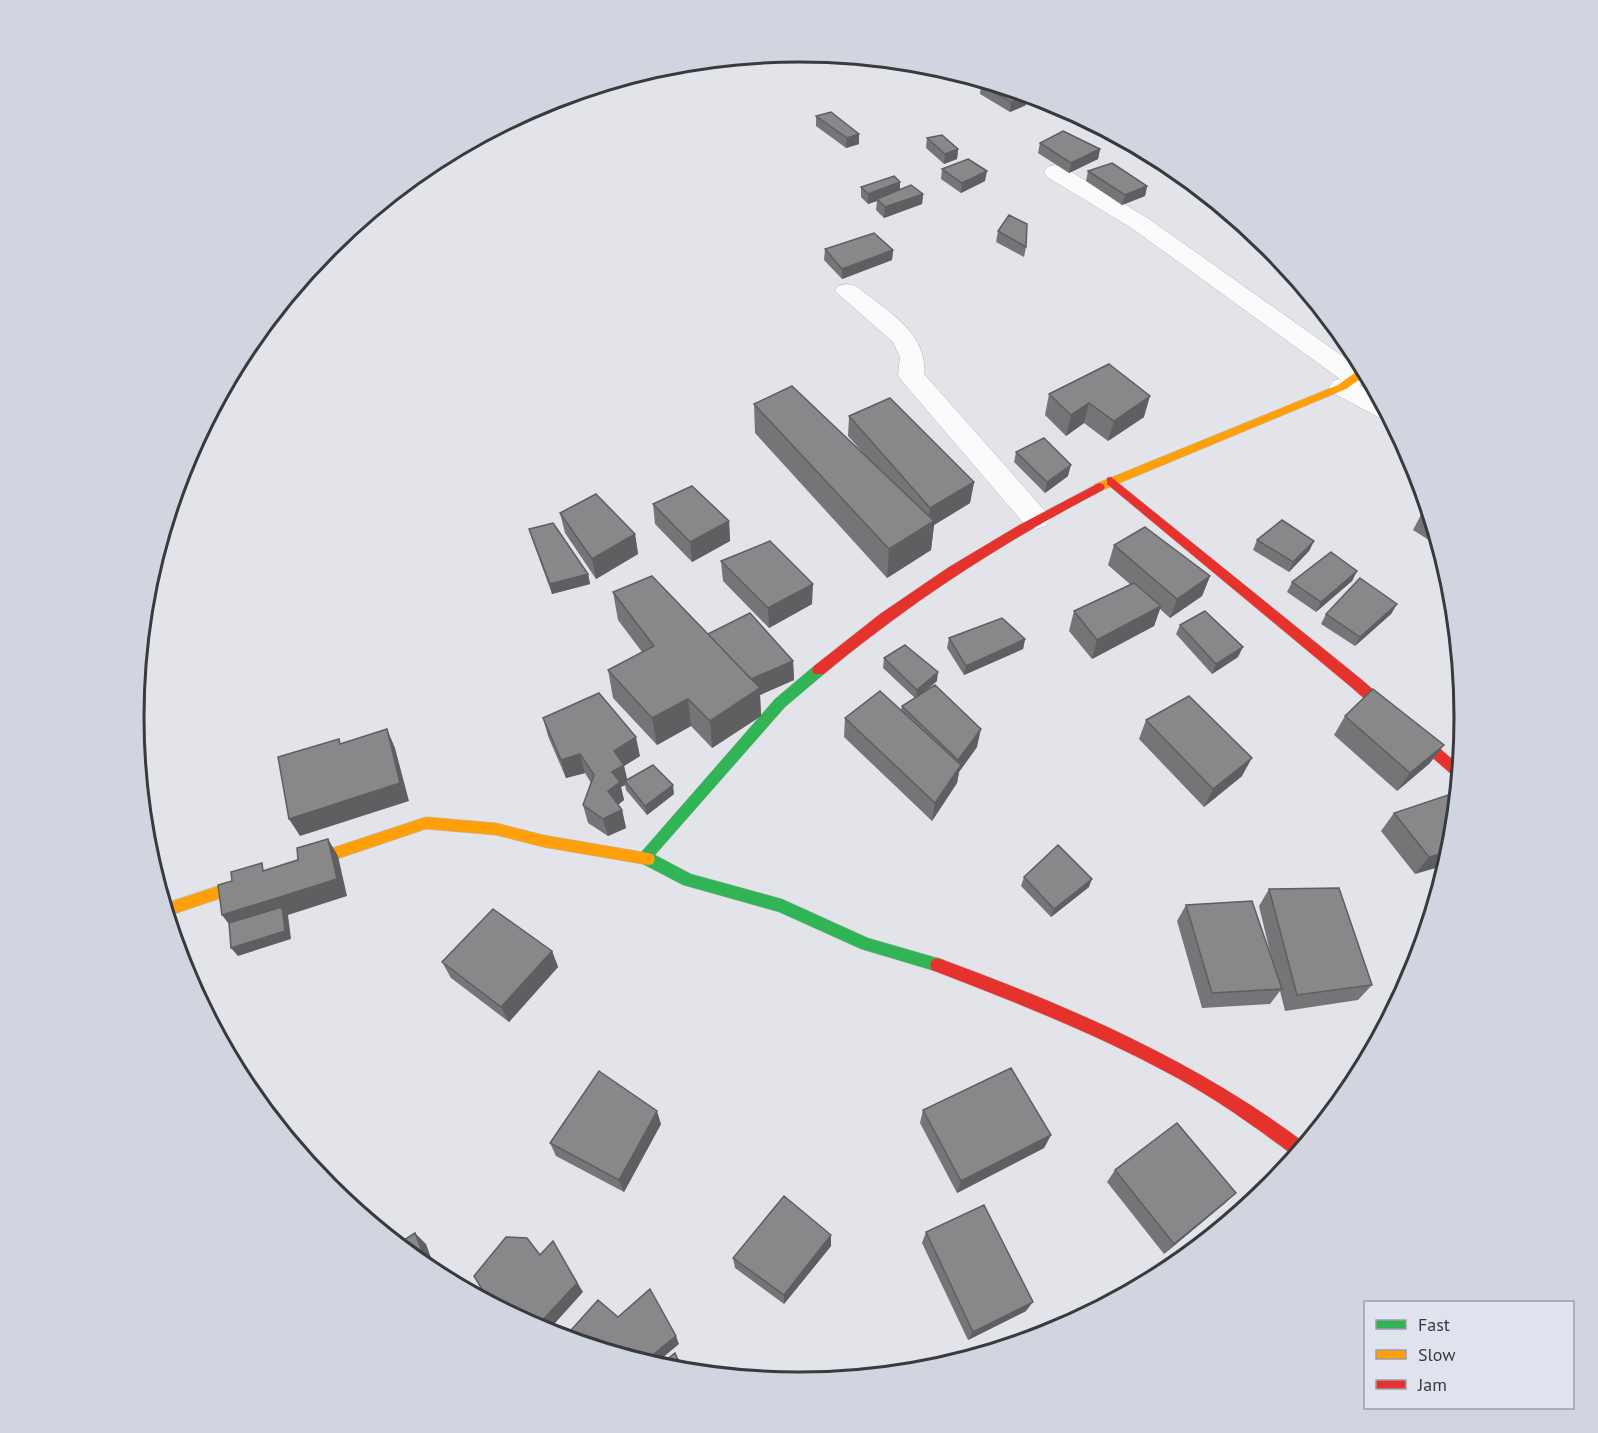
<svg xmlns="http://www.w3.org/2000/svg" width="1598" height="1433" font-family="'PT Sans',sans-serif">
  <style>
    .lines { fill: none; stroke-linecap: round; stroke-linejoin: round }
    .street-casing { stroke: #b7b9bd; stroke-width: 1 }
    .fast-casing { stroke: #b7b9bd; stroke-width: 1 }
    .slow-casing { stroke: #b7b9bd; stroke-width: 1 }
    .jam-casing { stroke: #b7b9bd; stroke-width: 1 }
    .street { fill: #fbfbfc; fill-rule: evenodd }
    .fast { fill: #30b455; fill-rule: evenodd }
    .slow { fill: #ff9f0a; fill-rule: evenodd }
    .jam { fill: #e5322d; fill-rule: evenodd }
    .wall { fill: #757477 }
    .shaded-wall { fill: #5f5e61 }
    .building { fill: #88878a; stroke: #5f5e61; stroke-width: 1.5 }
    .rim { fill: none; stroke: #383a3d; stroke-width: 3 }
  </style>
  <rect width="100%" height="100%" fill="#e2e4ea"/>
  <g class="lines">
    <defs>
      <path id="street" d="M1055 165 1063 167 1149 219 1365 372 1369 378 1365 384 1359 385 1378 395 1391 419 1378 417 1333 393 1329 387 1333 381 1340 379 1133 229 1047 177 1044 172 1047 167Z
        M847 284 856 286C885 310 928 332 924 374L1046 512 1050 519 1046 526 1036 529 1026 526 902 381 898 375 900 357 893 342 835 291 838 286Z"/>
      <path id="fast" d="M819 665 826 670 824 674 785 707 655 855 691 874 782 899 868 938 944 960 946 965 944 970 938 972 861 949 779 912 683 885 639 862 637 857 775 699 814 666Z"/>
      <path id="slow" d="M1363 367 1367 374 1346 389 1103 490H1095L1093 487 1095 484 1338 385Z
        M426 817 496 823 543 835 648 853 653 854 655 859 653 864 648 865 543 847 496 835 426 829 168 916 164 904Z"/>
      <path id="jam" d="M1111 477 1361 679 1460 766 1458 780 1351 687 1107 484V478Z
        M1099 483 1103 484 1105 487 1103 490C1003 542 911 602 824 674H814L812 670 814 666 880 614 949 567 1021 524Z
        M938 958C1069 1006 1193 1059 1305 1143L1294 1156C1254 1126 1212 1096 1168 1073 1092 1032 1012 1001 932 970L930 965 932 960Z"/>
    </defs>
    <!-- street casing -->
    <use href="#street" class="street-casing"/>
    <!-- fast casing -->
    <use href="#fast" class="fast-casing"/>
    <!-- slow casing -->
    <use href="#slow" class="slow-casing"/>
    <!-- jam casing -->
    <use href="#jam" class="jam-casing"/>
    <!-- street -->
    <use href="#street" class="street"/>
    <!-- fast -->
    <use href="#fast" class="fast"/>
    <!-- slow -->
    <use href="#slow" class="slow"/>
    <!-- jam -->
    <use href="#jam" class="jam"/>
  </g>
  <!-- wall -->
  <path class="wall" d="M981 85 1026 105 1010 112 980 94Z
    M816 116 859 144 846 148 816 126Z
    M927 138 958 149 957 159 944 164 926 148Z
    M1040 143 1100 149 1098 159 1069 173 1038 153Z
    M942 169 985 181 961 193 941 179Z
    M1088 171 1147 186 1145 196 1122 205 1086 181Z
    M861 187 900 190 923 194 922 204 884 218 876 210 877 201 868 204 861 197Z
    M998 231 1026 247 1024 257 996 242Z
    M825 249 893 250 892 260 842 279 824 260Z
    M1109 364 1144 417 1108 441 1084 423 1066 436 1045 415 1049 394Z
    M754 404 864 454 848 436 849 416 974 482 970 503 934 525 931 550 887 578 755 433Z
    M1016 452 1068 476 1045 493 1014 462Z
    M653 504 729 521 730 541 692 562 655 524Z
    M1427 507 1440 547 1413 530 1424 509Z
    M560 513 635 534 638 554 596 579 565 533Z
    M529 529 588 574 590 584 552 594 532 539Z
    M1257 540 1314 541 1309 551 1289 572 1253 550Z
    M1114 545 1210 576 1202 596 1170 618 1160 609 1154 626 1092 659 1069 631 1074 611 1131 585 1108 565Z
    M721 561 812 604 769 628 723 581Z
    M1357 571 1352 581 1316 612 1287 592 1292 582Z
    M613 592 709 635 793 661 794 680 760 695 761 716 712 748 691 726 657 745 613 698 608 670 642 652 618 620Z
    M1397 604 1391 614 1355 646 1321 624 1326 614Z
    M1180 625 1238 657 1212 674 1176 634Z
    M949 638 1025 639 1023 649 964 675 947 648Z
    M884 658 937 681 925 691 977 747 959 772 957 783 932 821 844 737 845 718 901 710 902 706 915 698 883 668Z
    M1345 716 1430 763 1397 791 1334 735Z
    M543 718 640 756 624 766 627 780 674 794 647 815 626 790 625 785 621 787 624 800 618 805 622 810 626 828 608 836 588 823 583 805 591 783 585 773 566 778 548 736Z
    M1146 720 1242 776 1204 807 1139 739Z
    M1394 813 1452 847 1415 874 1381 831Z
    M1024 877 1089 887 1051 917 1021 886Z
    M1269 889 1372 985 1358 1000 1285 1011 1280 991 1270 1004 1202 1008 1177 921 1186 905 1273 965 1259 906Z
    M552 951 558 967 509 1022 451 978 442 962Z
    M923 1110 1051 1135 1044 1148 957 1193 920 1123Z
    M661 1124 624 1192 556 1156 550 1143Z
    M1115 1170 1236 1193 1224 1204 1164 1254 1107 1182Z
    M926 1232 1026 1311 968 1340 922 1243Z
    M831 1246 784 1304 735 1268 733 1258Z"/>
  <!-- shaded-wall -->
  <path class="shaded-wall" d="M1027 96 1026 105 1010 112 1011 102Z
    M859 134V144L846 148 847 138Z
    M958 149 957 159 944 164 945 154Z
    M1100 149 1098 159 1069 173 1071 163Z
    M987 171 985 181 961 193 962 183Z
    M900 182V192L877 199V201L868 204V194Z
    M1147 186 1145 196 1122 205 1125 195Z
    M923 194 922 204 884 218 885 207Z
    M893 250 892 260 842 279V269Z
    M1150 396 1144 417 1108 441 1114 421Z
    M1089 403 1084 423 1066 436 1071 415Z
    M1071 465 1068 476 1045 493 1047 482Z
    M974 482 970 503 934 525 931 550 887 578 889 549 928 525 930 508Z
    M729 521 730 541 692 562 690 542Z
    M635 534 638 554 596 579 592 559Z
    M1314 541 1309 551 1289 572 1293 562Z
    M1357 571 1352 581 1316 612 1321 602Z
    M588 574 590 584 552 594 550 584Z
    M1210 576 1202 596 1170 618 1177 599Z
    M813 584 812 604 769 628 768 608Z
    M1397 604 1391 614 1355 646 1360 637Z
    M1161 606 1154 626 1092 659 1097 640Z
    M1025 639 1023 649 964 675 966 666Z
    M1243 647 1238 657 1212 674 1216 664Z
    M793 661 794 680 760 695 761 716 712 748 710 721 749 680Z
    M938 672 937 681 916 699 917 690Z
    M688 699 691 726 657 745 652 718Z
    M387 729 395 748 409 801 300 836 289 819Z
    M981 729 977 747 959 772 957 783 932 821 935 803 955 773 958 760Z
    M636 737 640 756 624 766 628 783 625 781V785L621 787 624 800 612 809 608 791 612 772 614 751Z
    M1444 745 1430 763 1397 791 1410 773Z
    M580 754 585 773 566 778 561 760Z
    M1252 758 1242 776 1204 807 1213 789Z
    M673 785 674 794 647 815 645 806Z
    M622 810 626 828 608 836 603 819Z
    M328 839 338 856 347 896 288 915 291 939 238 956 231 948 235 932 222 915Z
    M1450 851 1446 865 1415 874 1429 857Z
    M1092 879 1089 887 1051 917 1054 909Z
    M552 951 558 967 509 1022 501 1007Z
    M657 1111 661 1124 624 1192 619 1180Z
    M1051 1135 1044 1148 957 1193 961 1181Z
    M1236 1193 1224 1204 1164 1254 1174 1244Z
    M415 1233 426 1244 437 1274 429 1269Z
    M831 1235V1246L784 1304V1295Z
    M553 1241 583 1292 547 1332 536 1327Z
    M1033 1302 1026 1311 968 1340 973 1332Z
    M676 1336 679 1344 654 1365 644 1362Z"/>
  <!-- building -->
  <path class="building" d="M989 82 1007 88 1027 96 1011 102 981 85Z
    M831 112 859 134 847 138 816 116Z
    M1063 131 1100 149 1071 163 1040 143Z
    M942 135 958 149 945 154 927 138Z
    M968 159 987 171 962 183 942 169Z
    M1112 163 1147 186 1125 195 1088 171Z
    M894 176 900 182 868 194 861 187Z
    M911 185 923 194 885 207 877 199Z
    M1009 215 1027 224 1026 247 998 231Z
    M874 233 893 250 842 269 825 249Z
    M1109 364 1150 396 1114 421 1089 403 1071 415 1049 394Z
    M792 386 934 521 889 549 754 404Z
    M890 398 974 482 930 508 849 416Z
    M1044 438 1071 465 1047 482 1016 452Z
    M692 486 729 521 690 542 653 504Z
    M596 494 635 534 592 559 560 513Z
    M1427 507 1429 513 1424 509Z
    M1282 520 1314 541 1293 562 1257 540Z
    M553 523 588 574 550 584 529 529Z
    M1145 527 1210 576 1177 599 1114 545Z
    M770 541 813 584 768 608 721 561Z
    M1331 552 1357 571 1321 602 1292 582Z
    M652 576 760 688 710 721 688 699 652 718 608 670 654 646 613 592Z
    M1360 578 1397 604 1360 637 1326 614Z
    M1134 583 1161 606 1097 640 1074 611Z
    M1205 611 1243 647 1216 664 1180 625Z
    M750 613 793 661 751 679 708 634Z
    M1002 618 1025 639 966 666 949 638Z
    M905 645 938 672 917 690 884 658Z
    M935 685 981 729 958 760 902 706Z
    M1373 689 1444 745 1410 773 1345 716Z
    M880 691 961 765 935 803 845 718Z
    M599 693 636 737 614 751 624 765 612 772 620 782 608 791 622 810 603 819 583 805 594 775 580 754 561 760 543 718Z
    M1189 696 1252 758 1213 789 1146 720Z
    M387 729 400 783 289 819 278 757 339 739 340 744Z
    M653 765 673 785 645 806 625 781Z
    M1457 792 1452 847 1450 851 1429 857 1394 813Z
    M328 839 337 879 222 915 218 885 232 881 231 872 262 863 263 871 298 860 297 848Z
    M1058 845 1092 879 1054 909 1024 877Z
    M1339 888 1372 985 1297 995 1269 889Z
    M1252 901 1282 989 1212 993 1186 905Z
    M282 907 285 931 231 948 229 923Z
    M493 909 552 951 501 1007 442 962Z
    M1011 1068 1051 1135 961 1181 923 1110Z
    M599 1071 657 1111 619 1180 550 1143Z
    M1177 1123 1236 1193 1174 1244 1115 1170Z
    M784 1196 831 1235 784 1295 733 1258Z
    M984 1205 1033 1302 973 1332 926 1232Z
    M415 1233 429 1269 398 1244Z
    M506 1237 527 1238 540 1255 553 1241 577 1283 536 1327 487 1301 488 1299 474 1276Z
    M650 1289 676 1336 644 1362 565 1337 598 1300 618 1317Z
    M675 1353 683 1371 669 1369 659 1366Z"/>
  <!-- crop -->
  <path d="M0 0H1598V1433H0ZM144 717a655 655 0 1 1 1310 0a655 655 0 1 1-1310 0Z" fill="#d1d5df" fill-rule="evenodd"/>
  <path class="rim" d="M144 717a655 655 0 1 1 1310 0a655 655 0 1 1-1310 0Z"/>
  <!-- legend -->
  <rect x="1364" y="1301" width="210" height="108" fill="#dee3ed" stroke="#9c9fa7" stroke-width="1.5"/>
  <rect x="1376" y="1320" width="30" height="9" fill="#30b455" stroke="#9c9fa7" stroke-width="1.5"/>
  <text x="1418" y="1331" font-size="18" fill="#383a3d">Fast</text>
  <rect x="1376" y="1350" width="30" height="9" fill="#ff9f0a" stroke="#9c9fa7" stroke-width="1.5"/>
  <text x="1418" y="1361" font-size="18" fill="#383a3d">Slow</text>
  <rect x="1376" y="1380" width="30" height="9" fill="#e5322d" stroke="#9c9fa7" stroke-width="1.5"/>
  <text x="1418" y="1391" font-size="18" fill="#383a3d">Jam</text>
</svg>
